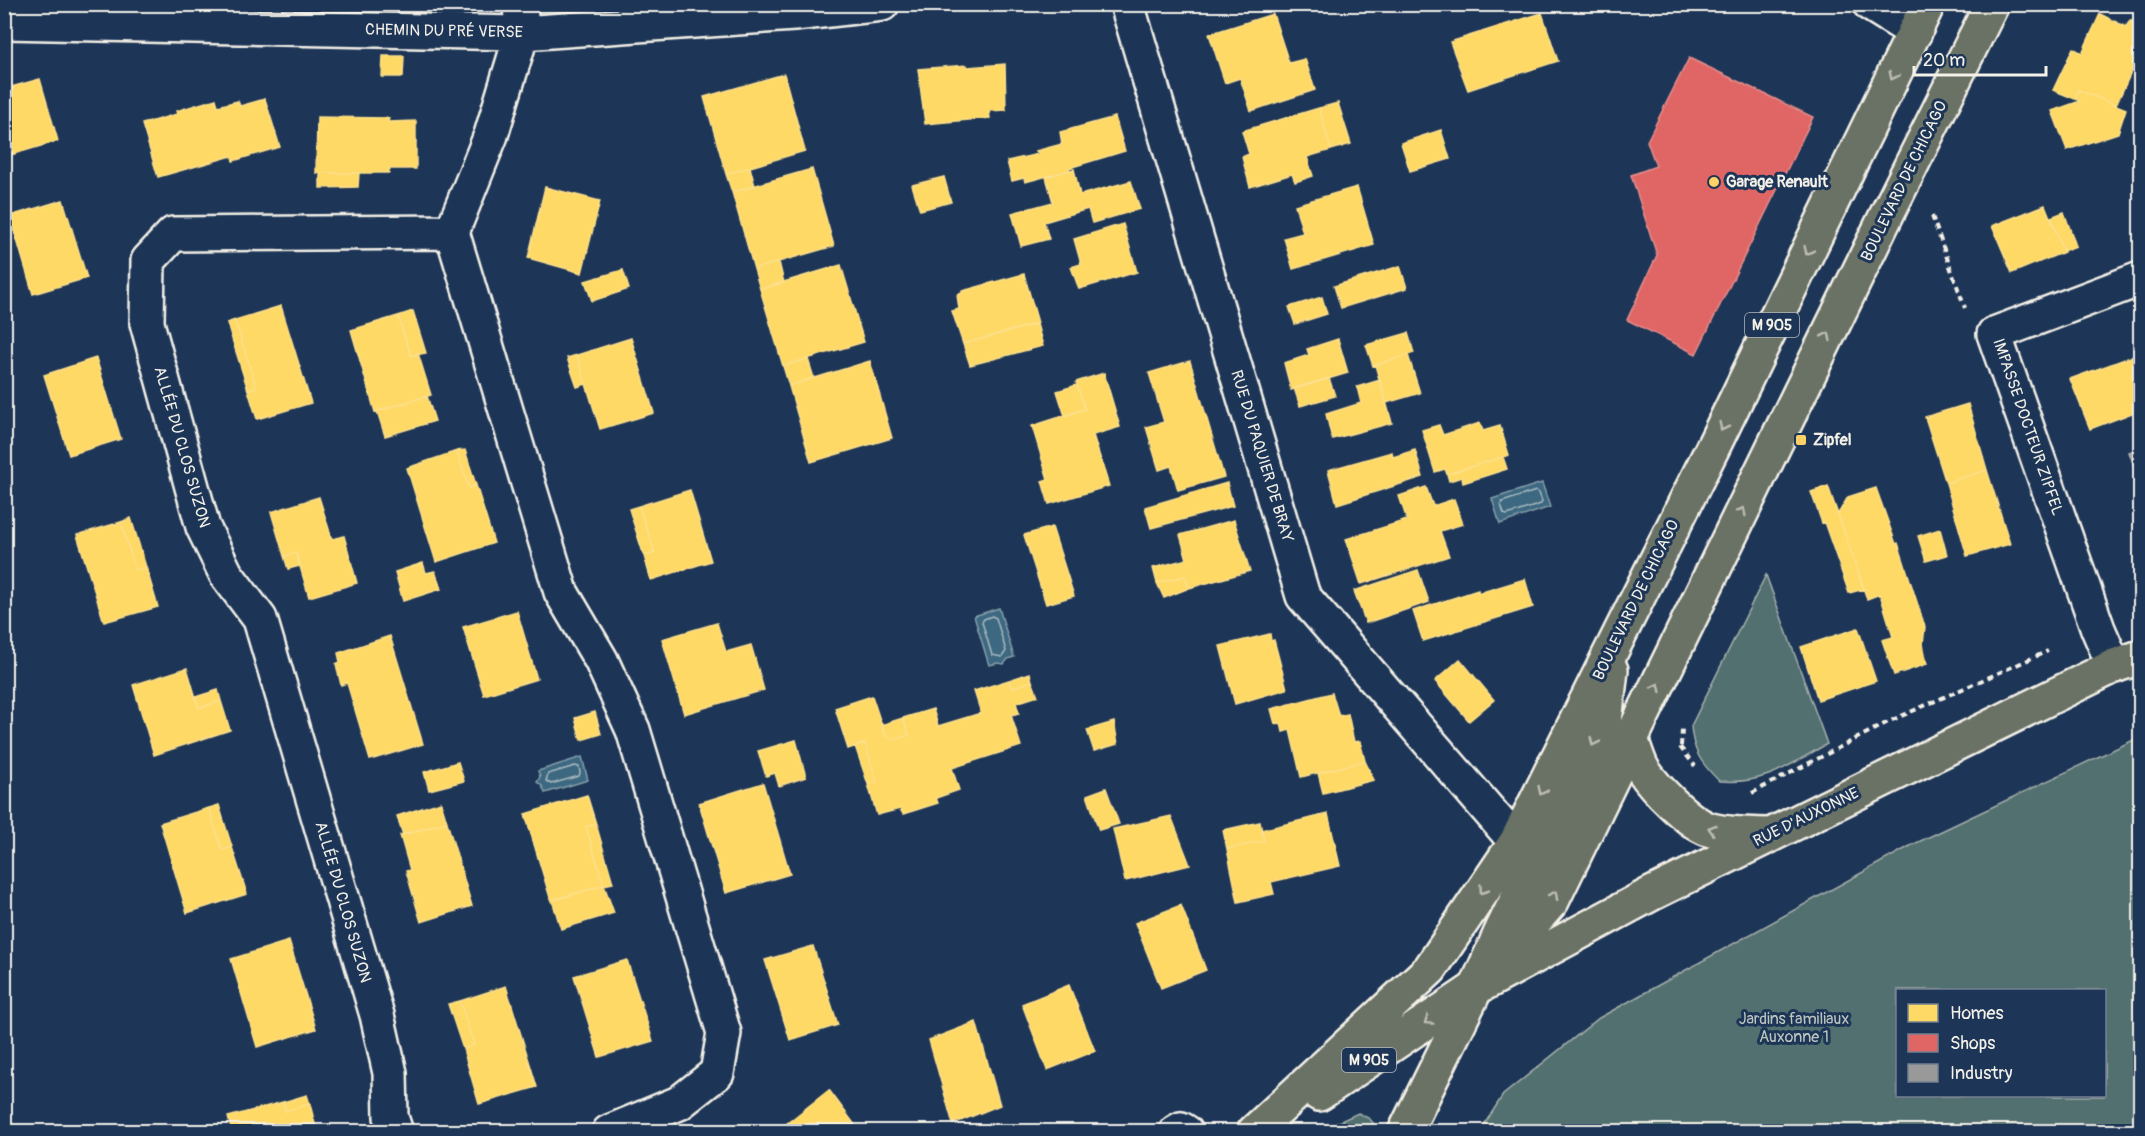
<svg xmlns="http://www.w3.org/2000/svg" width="2145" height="1136" font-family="Pangolin,sans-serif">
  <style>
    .green { fill: #53706f; stroke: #a4b0ac; stroke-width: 1.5; fill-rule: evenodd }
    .water { fill: #3c6881; stroke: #869faa; stroke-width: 1.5 }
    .homes { fill: #ffd966; stroke: #fce08d; stroke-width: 1.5 }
    .shops { fill: #e06666; stroke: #e6908d; stroke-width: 1.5 }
    .industry { fill: #999; stroke: #b4b3b1; stroke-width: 1.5 }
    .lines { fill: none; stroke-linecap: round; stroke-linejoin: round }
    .shore { stroke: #aababf; stroke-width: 1.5 }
    .minor-casing { stroke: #f4f1e8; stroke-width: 38 }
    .major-casing { stroke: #f4f1e8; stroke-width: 38 }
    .path { stroke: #f4f1e8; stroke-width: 4; stroke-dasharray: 6 4.5; stroke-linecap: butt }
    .minor { stroke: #1d3557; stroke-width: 33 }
    .major { stroke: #6b7165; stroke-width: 33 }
    .oneway { stroke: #bdbeb4 }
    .poi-dot { fill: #ffd166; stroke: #1d3557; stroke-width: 2 }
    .labels { text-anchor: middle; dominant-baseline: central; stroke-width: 6; stroke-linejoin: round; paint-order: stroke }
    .shield { fill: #1d3557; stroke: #b4b9bc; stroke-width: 1.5 }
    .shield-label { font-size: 15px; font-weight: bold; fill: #f4f1e8 }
    .street-label { font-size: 16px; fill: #f4f1e8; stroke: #1d3557 }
    .poi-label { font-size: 16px; font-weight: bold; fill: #f4f1e8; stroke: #1d3557; text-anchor: start }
    .park-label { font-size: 16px; fill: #bcc4be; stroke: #1d3557 }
  </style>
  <rect width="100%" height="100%" fill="#1d3557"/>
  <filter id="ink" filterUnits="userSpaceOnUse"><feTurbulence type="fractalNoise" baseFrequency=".0167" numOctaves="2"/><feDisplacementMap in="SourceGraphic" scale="12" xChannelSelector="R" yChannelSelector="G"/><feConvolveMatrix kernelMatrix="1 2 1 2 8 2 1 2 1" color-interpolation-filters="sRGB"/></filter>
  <g filter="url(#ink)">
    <!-- green -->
    <path class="green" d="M1766 575 1827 744C1789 765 1766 785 1719 781 1701 763 1693 752 1691 726Z
      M2140 737V1131H1480L1503 1095 1599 1018 1912 845ZM1898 990H2104V1096H1898Z
      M1358 1113 1370 1119 1377 1128 1376 1131H1319Z"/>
    <!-- water -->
    <path class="water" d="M1542 483 1550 507 1500 524 1492 499Z
      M999 608 1014 657 1008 659 1004 664 998 663 989 665 974 616Z
      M582 757 588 780 545 793 542 786 537 782 540 777 538 771Z"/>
    <!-- homes -->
    <path class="homes" d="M1542 13 1558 61 1468 90 1450 42Z
      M1273 14 1289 63 1305 59 1315 90 1251 111 1240 78 1225 83 1209 34Z
      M2100 14 2126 27 2130 20 2140 25V53L2116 105 2078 90 2075 99 2053 90 2073 48 2082 53Z
      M383 56H404L403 77H382Z
      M1005 64 1006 110 989 111 990 118 925 124 918 69 967 65V67Z
      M784 74 805 151 726 174 704 97Z
      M40 79 58 141 4 157V98L13 95 11 87Z
      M2078 90 2126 109 2118 133 2067 150 2052 111 2080 101 2075 99Z
      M216 99 218 106 238 101 240 106 265 99 280 147 233 161 232 156 158 177 142 124 177 114 176 111Z
      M1338 103 1351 144 1331 150 1319 108Z
      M1319 108 1331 150 1307 157 1313 176 1295 182 1292 174 1250 187 1242 157 1249 154 1242 131Z
      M317 117 389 118 388 122 416 121V169H389V173H316Z
      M1115 117 1125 151 1069 168 1070 170 1025 182 1024 178 1012 181 1007 161 1039 154 1036 151 1062 144 1060 132Z
      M1441 130 1450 159 1410 171 1401 143Z
      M750 167 755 186 732 192 726 174Z
      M812 169 834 246 754 269 732 192Z
      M1074 169 1080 195 1131 181 1140 209 1092 223 1088 209 1044 222 1049 239 1021 246 1012 213 1053 202 1046 177Z
      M320 173H359L358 187 320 188Z
      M944 177 951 202 920 210 912 185Z
      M545 187 600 201 582 273 528 258Z
      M1357 187 1374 245 1293 269 1284 238 1303 233 1295 205Z
      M63 200 87 278 33 294 10 216Z
      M2045 205 2064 252 2012 273 1992 226Z
      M2064 212 2076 246 2063 251 2051 217Z
      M1123 224 1137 272 1079 289 1071 267 1081 264 1074 239Z
      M779 262 784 283 760 289 754 269Z
      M841 265 864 342 783 366 760 289Z
      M1400 266 1407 288 1341 308 1334 286Z
      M623 270 629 289 592 301 585 281Z
      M1024 274 1038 323 963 344 952 311 959 309 957 295 962 293V291Z
      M1322 297 1327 314 1295 324 1289 307Z
      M281 306 311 403 257 419 248 390 256 387 235 320Z
      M413 311 426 353 411 356 398 316Z
      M398 316 411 356 418 353 431 395 375 412 351 330Z
      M235 320 256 387 248 390 227 323Z
      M1037 324 1043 346 970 365 963 344Z
      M1408 333 1414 353 1373 366 1366 345Z
      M631 338 654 413 600 429 577 355Z
      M1338 339 1348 373 1291 390 1284 363 1309 355 1307 349Z
      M577 355 586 384 577 387 567 358Z
      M1408 355 1420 393 1386 403 1375 365Z
      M2136 355 2140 366V410L2090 429 2070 379Z
      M96 358 121 439 69 455 44 375Z
      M808 359 814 378 789 386 783 366Z
      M870 361 892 438 811 462 789 386Z
      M1190 361 1224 477 1178 490 1171 466 1159 470 1146 427 1164 422 1149 373Z
      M1104 373 1120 427 1093 435 1109 486 1049 504 1042 481 1048 479 1032 426 1085 409 1076 382Z
      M1329 378 1335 396 1300 406 1294 388Z
      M1380 380 1392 423 1332 439 1326 414 1361 403 1357 387Z
      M1077 385 1085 409 1065 416 1057 391Z
      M427 396 435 421 385 436 377 411Z
      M1968 404 1987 470 1946 483 1925 417Z
      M1480 423 1483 431 1500 426 1509 455 1447 474 1445 469 1435 472 1422 430 1439 425 1443 435Z
      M465 450 476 485 469 488 457 451Z
      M1415 450 1423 477 1337 504 1328 470 1392 452 1393 457Z
      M457 451 469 488 476 485 494 543 436 562 407 468Z
      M1503 457 1507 469 1463 483 1462 477 1449 481 1447 474Z
      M1987 470 2010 544 1967 556 1946 483Z
      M1227 483 1233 506 1151 528 1145 507Z
      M1828 486 1864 589 1849 593 1824 522 1822 523 1811 492Z
      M1426 487 1433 506 1454 499 1463 524 1440 531 1449 556 1361 584 1346 539 1407 520 1399 496Z
      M1876 488 1896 544 1898 543 1925 627 1923 644 1927 664 1894 675 1882 640 1893 637 1880 594 1867 599 1838 514 1848 497Z
      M690 490 711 561 651 580 644 556 655 553 639 506Z
      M319 497 332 539 344 536 357 583 309 597 296 553 284 556 271 512Z
      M639 506 655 553 644 556 629 509Z
      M131 518 146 567 135 570 121 522Z
      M1234 520 1250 571 1189 588 1185 576 1157 583 1153 568 1187 559 1180 535Z
      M121 522 135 570 146 567 158 607 104 622 77 535Z
      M1052 527 1074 596 1046 604 1024 535Z
      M1940 529 1947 555 1926 561 1918 536Z
      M296 553 300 566 288 569 284 556Z
      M423 563 426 573 435 571 441 589 403 601 395 572Z
      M1418 570 1429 602 1366 623 1354 591Z
      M1185 576 1189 588 1164 598 1157 583Z
      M1525 579 1533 607 1423 641 1413 611 1478 590 1479 593Z
      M517 611 537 679 484 695 463 627Z
      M717 623 726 652 751 645 764 690 684 714 662 639Z
      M1858 628 1876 681 1818 700 1801 647Z
      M1270 634 1271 641 1274 640 1287 689 1235 704 1220 646Z
      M390 636 423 744 370 760 347 683 341 685 336 664 340 662 338 653Z
      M1460 659 1494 700 1469 721 1435 681Z
      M187 668 199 708 221 701 230 730 154 755 133 685Z
      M1030 673 1032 681 1011 688 1009 680Z
      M1009 680 1011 688 1032 681 1038 696 1016 703 1019 713 1011 715 1021 746 952 768 959 790 936 798 938 803 903 814 900 809 877 815 868 784 877 782 865 743 848 749 835 708 872 696 885 735 895 740 909 735 903 718 933 709 938 726 981 713 974 691Z
      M218 690 221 701 199 708 195 697Z
      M1332 693 1339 716 1348 714 1354 742 1360 741 1365 761 1301 777 1290 730 1283 732 1281 723 1275 724 1271 709Z
      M595 712 601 734 581 740 575 718Z
      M903 718 909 735 895 740 885 735 881 725Z
      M1114 722 1118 744 1094 751 1087 730Z
      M796 740 806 777 779 786 775 773 766 776 758 751Z
      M865 743 877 782 868 784 855 746Z
      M1365 761 1374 780 1323 793 1318 773Z
      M458 762 464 781 429 790 424 772Z
      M763 783 790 874 726 893 699 803Z
      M1106 788 1119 824 1099 830 1087 795Z
      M587 795 596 824 586 827 604 885 551 901 525 814Z
      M441 802 447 822 403 835 397 816Z
      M219 805 232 847 222 850 209 808Z
      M209 808 222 850 232 847 247 894 187 913 160 823Z
      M1328 814 1340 866 1271 882 1274 894 1238 902 1227 849 1264 841 1261 830Z
      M1171 816 1190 865 1125 881 1113 829Z
      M447 822 472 906 421 922 406 871 410 870 400 835Z
      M1260 822 1264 841 1227 849 1223 830Z
      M596 824 613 883 604 885 586 827Z
      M604 885 614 913 561 929 552 900Z
      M1181 905 1206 970 1161 988 1135 923Z
      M289 941 316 1029 257 1047 231 959Z
      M813 946 838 1025 790 1040 765 960Z
      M627 960 653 1041 599 1057 574 976Z
      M1069 985 1095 1051 1047 1070 1022 1004Z
      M506 986 537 1087 479 1104 463 1049 474 1045 460 1001Z
      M460 1001 474 1045 463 1049 448 1004Z
      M976 1022 1000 1105 953 1124 929 1040Z
      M829 1090 858 1129 854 1132H776Z
      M307 1095 310 1104 285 1111 283 1102Z
      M283 1102 285 1111 310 1104 317 1132H232L228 1117Z"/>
    <!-- shops -->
    <path class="shops" d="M1689 58 1813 117 1696 354 1627 320 1657 255 1631 175 1656 166 1647 141Z"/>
    <!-- industry -->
    <path class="industry" d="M2140 448V483L2129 452Z"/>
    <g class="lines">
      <!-- shore -->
      <path class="shore" d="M1536 491 1539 493 1542 501 1541 504 1507 515 1504 514 1501 505 1502 502Z
        M992 616 996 618 1006 651 1002 657 992 655 982 622 984 619Z
        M575 766 579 767 580 773 579 776 551 784 546 781 548 774Z"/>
      <defs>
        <path id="minor" d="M520 4 522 33 491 135 452 232 561 592 601 660 633 730 724 1033 717 1073 679 1103 609 1132
          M1127 4 1303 596 1516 842
          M1870 4 1915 32
          M4 22 522 33 794 14 882 4
          M2114 666 2098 629 1994 334 2140 279
          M396 1132 391 1117 390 1073 377 1015 260 619 226 574 203 527 147 323 148 261 173 234 452 232
          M1176 1132 1181 1129 1186 1132"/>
        <path id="major" d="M1631 739C1635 749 1638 761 1643 770 1655 788 1687 821 1708 829 1726 835 1748 834 1768 835
          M1476 988 1552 901 1889 210 1992 4
          M1319 1094 1476 988 1651 894 2114 666 2140 657
          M1254 1132 1430 969 1516 842 1713 447 1928 4
          M1405 1132 1476 988 1502 930 1605 721 1611 670"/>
      </defs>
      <!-- minor casing -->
      <use href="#minor" class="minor-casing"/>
      <!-- major casing -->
      <use href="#major" class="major-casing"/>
      <!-- path -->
      <path class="path" d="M1932 216 1965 308
        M1681 746 1682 729
        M1680 747 1695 766
        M1752 793 1890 721 2048 651"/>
      <!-- minor -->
      <use href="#minor" class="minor"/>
      <!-- major -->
      <use href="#major" class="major"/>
    </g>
    <!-- one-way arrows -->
    <defs><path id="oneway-chevron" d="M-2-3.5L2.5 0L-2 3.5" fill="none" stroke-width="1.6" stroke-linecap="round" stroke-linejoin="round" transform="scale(1.5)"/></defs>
    <g class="oneway">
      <use href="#oneway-chevron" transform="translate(1893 76) rotate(116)"/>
      <use href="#oneway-chevron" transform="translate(1808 251) rotate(116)"/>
      <use href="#oneway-chevron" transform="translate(1827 336) rotate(-64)"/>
      <use href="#oneway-chevron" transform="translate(1723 427) rotate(116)"/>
      <use href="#oneway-chevron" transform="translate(1742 511) rotate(-64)"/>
      <use href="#oneway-chevron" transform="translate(1657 687) rotate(-64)"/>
      <use href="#oneway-chevron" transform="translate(1594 742) rotate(116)"/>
      <use href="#oneway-chevron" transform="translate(1542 791) rotate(116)"/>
      <use href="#oneway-chevron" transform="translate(1712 829) rotate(-163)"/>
      <use href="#oneway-chevron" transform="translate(1483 890) rotate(125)"/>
      <use href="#oneway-chevron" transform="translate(1554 895) rotate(-61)"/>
      <use href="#oneway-chevron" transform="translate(1428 1021) rotate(146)"/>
    </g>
  </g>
  <!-- markers -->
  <g class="poi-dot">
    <circle cx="1714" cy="182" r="6"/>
    <rect x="1795" y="434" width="12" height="12" rx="3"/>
  </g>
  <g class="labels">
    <!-- shield labels -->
    <g class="shield">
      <rect x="1745" y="313" width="54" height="24" rx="4.5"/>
      <rect x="1342" y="1048" width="54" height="24" rx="4.5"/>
    </g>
    <g class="shield-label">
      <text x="1772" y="325">M 905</text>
      <text x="1369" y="1060">M 905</text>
    </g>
    <!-- street labels -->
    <g class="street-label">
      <text transform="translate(444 31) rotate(1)">CHEMIN DU PRÉ VERSE</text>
      <text transform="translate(1904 181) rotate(-64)">BOULEVARD DE CHICAGO</text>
      <text transform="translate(2028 427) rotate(71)">IMPASSE DOCTEUR ZIPFEL</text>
      <text transform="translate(182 447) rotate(74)">ALLÉE DU CLOS SUZON</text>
      <text transform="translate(1262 456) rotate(73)">RUE DU PAQUIER DE BRAY</text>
      <text transform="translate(1636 600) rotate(-64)">BOULEVARD DE CHICAGO</text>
      <text transform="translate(1806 817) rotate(-26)">RUE D'AUXONNE</text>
      <text transform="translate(343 902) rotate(74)">ALLÉE DU CLOS SUZON</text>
    </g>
    <!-- poi labels -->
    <g class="poi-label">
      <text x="1726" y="182">Garage Renault</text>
      <text x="1813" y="440">Zipfel</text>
    </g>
    <!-- park labels -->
    <g class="park-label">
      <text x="1794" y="1019">Jardins familiaux<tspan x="1794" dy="18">Auxonne 1</tspan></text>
    </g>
  </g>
  <!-- margin -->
  <rect width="2145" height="1136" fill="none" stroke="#1d3557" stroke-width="24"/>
  <rect x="12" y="12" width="2121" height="1112" fill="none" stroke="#f4f1e8" stroke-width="2" filter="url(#ink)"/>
  <!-- legend -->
  <rect x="1896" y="989" width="210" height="108" fill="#1d3557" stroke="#738091" stroke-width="1.5"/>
  <rect x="1908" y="1004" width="30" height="18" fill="#ffd966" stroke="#738091" stroke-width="1.5"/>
  <text x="1950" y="1019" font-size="18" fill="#f4f1e8">Homes</text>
  <rect x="1908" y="1034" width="30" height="18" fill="#e06666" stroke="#738091" stroke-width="1.5"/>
  <text x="1950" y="1049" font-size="18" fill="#f4f1e8">Shops</text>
  <rect x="1908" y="1064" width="30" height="18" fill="#999999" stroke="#738091" stroke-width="1.5"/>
  <text x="1950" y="1079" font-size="18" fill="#f4f1e8">Industry</text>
  <!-- scale -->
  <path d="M1914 66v9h132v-9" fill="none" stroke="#f4f1e8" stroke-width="3"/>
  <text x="1923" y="66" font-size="18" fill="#f4f1e8" stroke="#1d3557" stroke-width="4.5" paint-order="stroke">20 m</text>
</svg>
